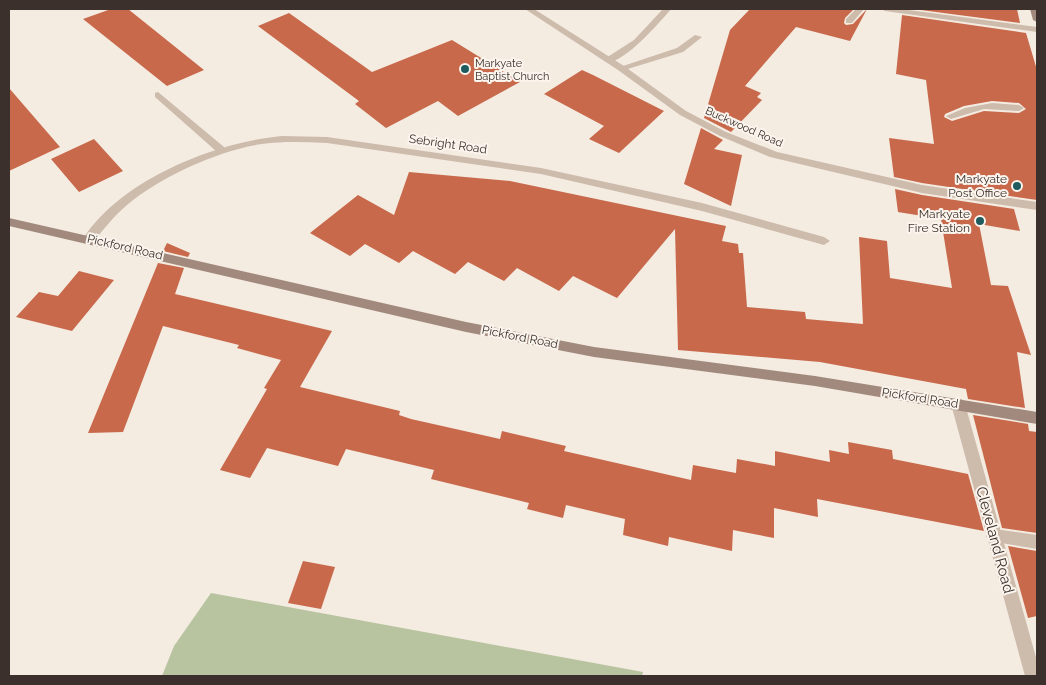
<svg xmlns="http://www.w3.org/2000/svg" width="1046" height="685" font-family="Raleway,sans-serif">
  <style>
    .green { fill: #b8c4a0 }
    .building { fill: #c8694b; fill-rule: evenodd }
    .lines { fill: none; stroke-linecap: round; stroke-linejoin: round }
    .lane { fill: #cdbbac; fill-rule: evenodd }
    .street { fill: #cdbbac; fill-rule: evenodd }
    .secondary { fill: #a18a7d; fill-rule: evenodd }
    .poi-dot { fill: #1f5a5e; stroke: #fbf5ee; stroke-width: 2 }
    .labels { text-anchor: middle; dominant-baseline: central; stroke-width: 4; stroke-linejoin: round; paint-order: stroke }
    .far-poi-label { font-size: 11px; fill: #3b302b; stroke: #fbf5ee; text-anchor: start }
    .far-street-label { font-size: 11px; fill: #3b302b; stroke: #fbf5ee }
    .street-label { font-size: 12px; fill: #3b302b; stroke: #fbf5ee }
    .poi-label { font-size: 12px; fill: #3b302b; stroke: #fbf5ee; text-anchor: end }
    .near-street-label { font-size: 15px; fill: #3b302b; stroke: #fbf5ee }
  </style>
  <rect width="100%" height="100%" fill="#f4ebe1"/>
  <!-- green -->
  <path class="green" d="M211 593 643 672 642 676H162L174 646Z"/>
  <!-- building -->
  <path class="building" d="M111 9H128L204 70 167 86 83 19Z
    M750 9H854L845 18 844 23 846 25 853 24 867 9 850 41 796 27 745 86 761 93 757 97 762 100 731 132 704 118 730 30Z
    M913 9H1017L1020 23Z
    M289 13 372 72 452 40 520 82 458 116 438 101 386 128 355 104 359 101 258 26Z
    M902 15 1026 33 1037 70V200L922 183 894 177 889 138 934 144 926 80 896 74ZM992 101 1019 103 1026 109 1019 113 984 111 952 121 944 117 945 114 964 106Z
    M582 70 593 75 664 111 619 153 589 139 604 126 544 94Z
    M9 88 60 147 9 171Z
    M701 128 723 140 714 149 742 155 731 206 684 184Z
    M94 139 123 171 79 192 51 159Z
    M409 172 510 181 726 226 722 241 738 244 739 253H743L747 307 805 312 806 319 863 324 859 237 887 241 890 278 952 288 941 219 898 212 895 189 922 195 1014 209 1020 231 979 224 991 285 1008 286 1031 355 1017 352 1025 408 968 399 966 389 820 362 678 350 675 229 617 298 573 276 559 291 517 268 504 281 468 262 455 274 413 251 399 263 365 244 350 256 310 233 358 195 394 215Z
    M167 243 190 253 188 257 163 251Z
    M158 263 184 268 175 294 332 331 300 387 400 411 399 415 411 419 500 439 502 431 566 446 564 451 691 480 693 465 736 473 737 459 775 466V451L830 462 829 450 849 454 848 442 892 450 893 459 968 474 984 531 817 499 818 517 774 508V538L733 530 732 551 669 537 668 546 623 535 625 519 566 505 563 518 527 509 529 503 431 479 434 470 346 449 338 466 267 448 250 478 220 470 267 389 264 388 281 360 237 348 239 345 163 326 123 432 88 433Z
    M79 271 114 280 72 331 16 317 39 292 58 296Z
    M973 415 1028 424 1029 431 1037 432V533L1002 528Z
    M1008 546 1037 551V616L1028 618Z
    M303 561 335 567 321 609 288 603Z"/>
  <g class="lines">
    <!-- lane -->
    <path class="lane" d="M663 9H671C660 22 623 65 606 62V58L634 40Z
      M856 9H864L852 23H846V19Z
      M881 9H901L1037 27V32L885 11Z
      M695 35 702 37 683 52 621 71 617 68 677 48Z
      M158 92 224 147V151H216L155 97V93Z
      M992 103 1019 105 1024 108 1019 111 984 109 951 119 946 116 965 108Z
      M994 529 1037 535V549L989 541 986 536 989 531Z"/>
    <!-- street -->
    <path class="street" d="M525 9H534L624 66 686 111 726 132 777 152 922 185 1037 202V210L922 193 770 157 720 136 680 115 618 70Z
      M282 136 327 137 541 168 702 203 824 237 830 241 824 245 702 211 541 174 327 143C305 142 283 141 262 144 219 150 160 177 127 205 114 216 104 229 93 242L89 243 83 239C120 180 216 142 282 136Z
      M958 398 963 400 965 404 1037 661V676H1025L951 404 953 400Z"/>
    <!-- secondary -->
    <path class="secondary" d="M1030 9H1037V22L1033 20Z
      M9 218 466 322 594 347 815 376 1037 412V424L815 386 594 357 466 332 9 226Z"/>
  </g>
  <!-- markers -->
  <g class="poi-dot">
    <circle cx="465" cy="69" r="5"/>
    <circle cx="1017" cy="186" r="5"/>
    <circle cx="980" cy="221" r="5"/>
  </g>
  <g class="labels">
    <!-- far-poi labels -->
    <g class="far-poi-label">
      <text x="475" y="63">Markyate<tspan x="475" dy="13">Baptist Church</tspan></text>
    </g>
    <!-- far-street labels -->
    <g class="far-street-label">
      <text transform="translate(744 127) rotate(24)">Buckwood Road</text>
    </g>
    <!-- street labels -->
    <g class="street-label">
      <text transform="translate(448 144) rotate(8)">Sebright Road</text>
      <text transform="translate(125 247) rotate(13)">Pickford Road</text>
      <text transform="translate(520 337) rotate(11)">Pickford Road</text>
      <text transform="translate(920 398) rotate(9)">Pickford Road</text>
    </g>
    <!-- poi labels -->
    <g class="poi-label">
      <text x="1007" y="179">Markyate<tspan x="1007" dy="14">Post Office</tspan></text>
      <text x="970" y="214">Markyate<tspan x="970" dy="14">Fire Station</tspan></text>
    </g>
    <!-- near-street labels -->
    <g class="near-street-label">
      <text transform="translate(995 540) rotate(75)">Cleveland Road</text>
    </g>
  </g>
  <!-- border -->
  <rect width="1046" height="685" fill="none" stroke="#3b302b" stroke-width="20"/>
</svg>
